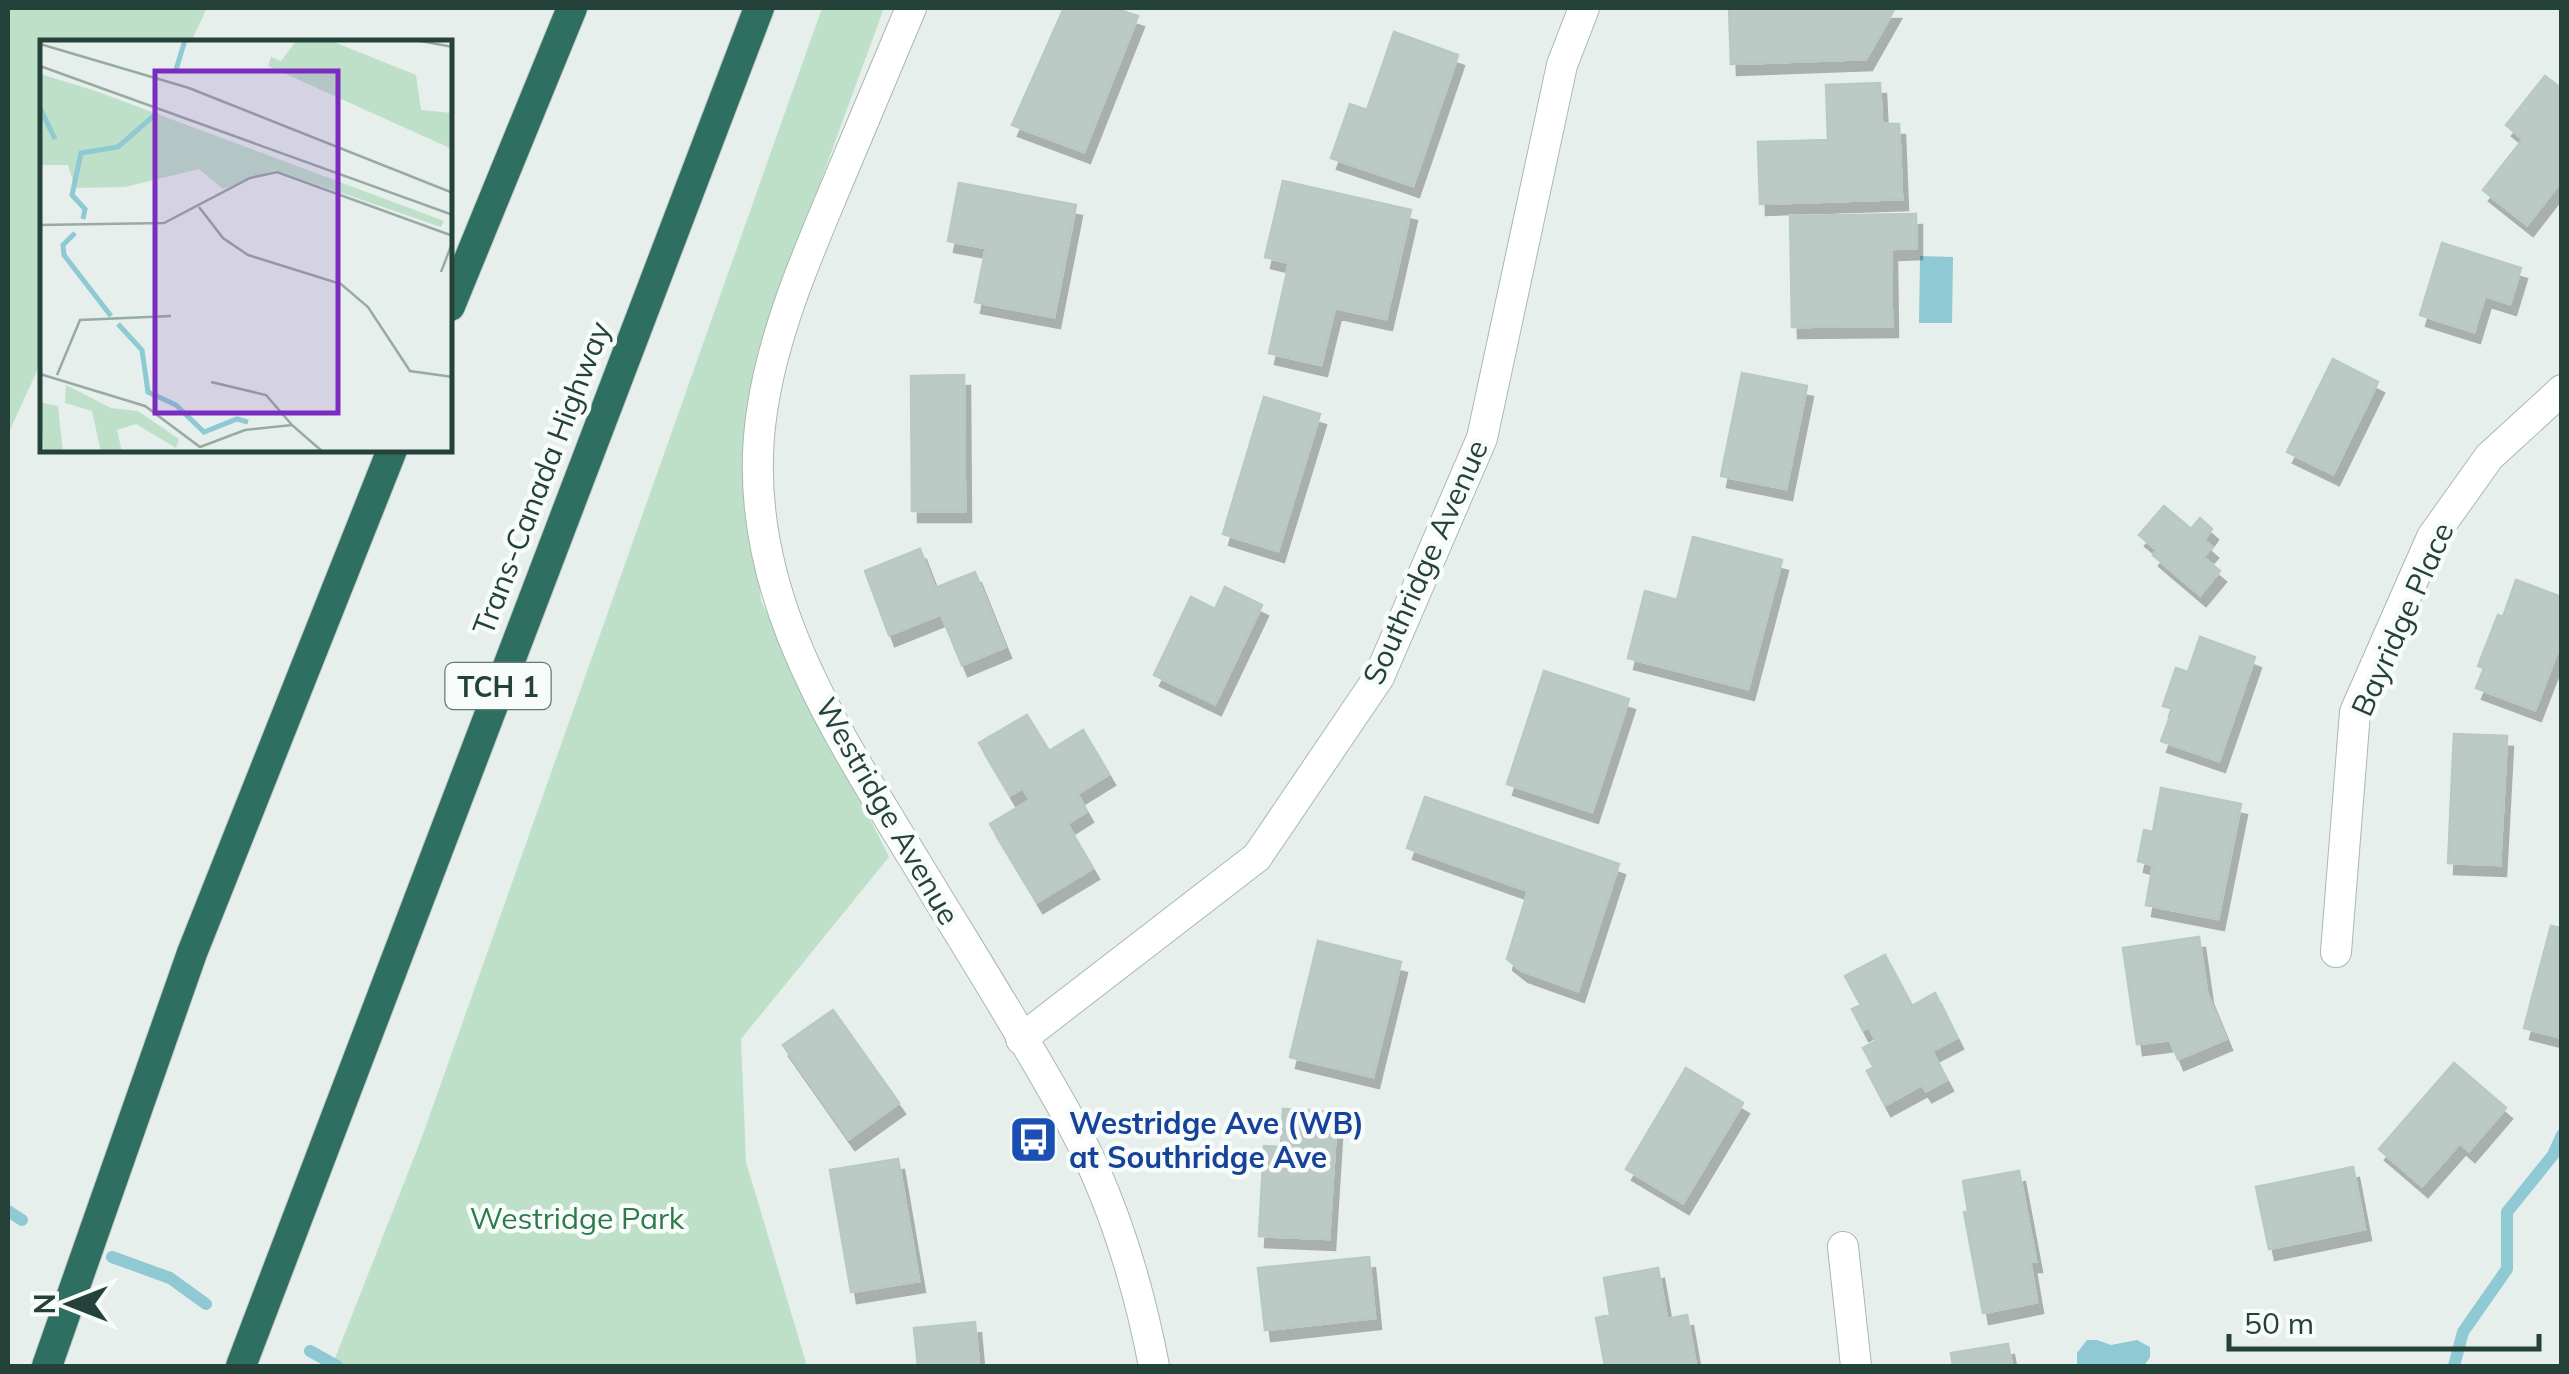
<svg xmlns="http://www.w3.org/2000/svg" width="2569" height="1374" font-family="Mulish,sans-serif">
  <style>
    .green { fill: #bfe0c8 }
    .water { fill: #8ec9d4 }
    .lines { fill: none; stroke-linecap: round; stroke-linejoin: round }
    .stream { stroke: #8ec9d4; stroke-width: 12 }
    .building { fill: #bbcac4; stroke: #b8c9c2; stroke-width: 2.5; filter: url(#shadow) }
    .minor-casing { stroke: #a8b8b2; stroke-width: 32 }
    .highway-casing { stroke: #c2cac8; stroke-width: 32 }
    .minor { stroke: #fff; stroke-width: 30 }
    .highway { stroke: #2f6f62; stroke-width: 30 }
    .labels { text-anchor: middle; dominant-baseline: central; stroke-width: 9; stroke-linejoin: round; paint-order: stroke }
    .shield { fill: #f7fbf9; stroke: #637a73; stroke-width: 2.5 }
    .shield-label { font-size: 28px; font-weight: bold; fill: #24423a }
    .street-label { font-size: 30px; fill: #24423a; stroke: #f7fbf9 }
    .transit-label { font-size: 30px; font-weight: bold; fill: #164399; stroke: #f7fbf9; text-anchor: start }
    .park-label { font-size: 30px; fill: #2d7a4b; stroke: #f7fbf9 }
    .inset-river { fill: none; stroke: #8ec9d4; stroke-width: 5 }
    .inset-road { fill: none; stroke: #98aaa4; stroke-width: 2.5 }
    .view { fill: #7b2cbf; fill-opacity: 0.15; stroke: #7b2cbf; stroke-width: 5 }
    .inset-edge { fill: none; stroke: #24423a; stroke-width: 5 }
  </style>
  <defs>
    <filter id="shadow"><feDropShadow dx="6" dy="11" stdDeviation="0" flood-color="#0004"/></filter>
  </defs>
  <rect width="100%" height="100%" fill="#e6efeb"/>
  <!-- green -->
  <path class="green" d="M8 8H207L191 42H42V360L8 434Z
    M822 8H884L764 336 749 476 761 601 889 857 741 1039 746 1162 807 1366H332L422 1137Z"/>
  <!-- water -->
  <path class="water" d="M1920 256 1953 257 1952 323H1919Z
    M2087 1340H2097L2111 1345 2137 1340 2150 1347V1357L2144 1366H2077V1353Z"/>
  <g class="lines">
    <!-- stream -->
    <path class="stream" d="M8 1211 22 1220
      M112 1257 170 1278 206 1304
      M310 1351 337 1366
      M2454 1366 2463 1332 2507 1269V1212L2553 1155 2562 1135"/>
  </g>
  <!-- building -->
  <path class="building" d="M1064 8H1113L1138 16 1084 152 1012 125Z
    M1729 8H1895L1866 59 1731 64Z
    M1394 32 1458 55 1413 186 1331 158 1350 104 1367 110Z
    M2545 76 2562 89V180L2527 225 2483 190 2523 139 2506 125Z
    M1880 83 1882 124H1899L1902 199 1760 204 1758 142 1828 140 1826 85Z
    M1283 181 1411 210 1386 319 1335 308 1321 365 1269 353 1289 263 1265 257Z
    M959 183 1076 205 1054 317 975 302 986 248 948 241Z
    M1916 214V248L1891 249 1892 326 1792 327 1790 216Z
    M2442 243 2521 268 2510 304 2485 296 2474 332 2420 315Z
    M2333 359 2378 382 2333 474 2287 452Z
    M1742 373 1807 386 1786 489 1721 476Z
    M964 375 965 511H912L911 376Z
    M1264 397 1320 414 1278 551 1223 534Z
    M2164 506 2191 529 2200 518 2212 529 2204 540 2212 547 2203 557 2220 571 2200 595 2153 555 2157 550 2139 535Z
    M1693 537 1782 560 1748 689 1628 658 1645 591 1677 600Z
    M920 549 935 588 975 572 1005 647 962 665 941 614 889 635 865 571Z
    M2516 580 2562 597V640L2535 710 2476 688 2484 668 2478 666 2498 615 2503 617Z
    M1225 587 1262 605 1215 704 1154 675 1191 597 1215 609Z
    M2200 637 2255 657 2219 761 2161 741 2173 709 2163 706 2176 668 2188 672Z
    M1544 671 1629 699 1592 812 1507 784Z
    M1027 715 1049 751 1083 730 1109 774 1077 794 1087 811 1067 824 1093 868 1037 902 990 824 1030 800 1023 788 1010 795 979 743Z
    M2454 734 2507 736 2500 865 2448 863Z
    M2161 788 2241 804 2218 919 2146 905 2153 865 2138 861 2144 830 2153 832Z
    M1425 797 1619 864 1578 991 1522 971 1507 959 1528 891 1407 848Z
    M2551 926 2562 928V1038L2524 1028Z
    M2199 937 2207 993 2226 1039 2178 1059 2170 1040 2137 1044 2123 948Z
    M1318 941 1401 962 1373 1077 1290 1057Z
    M1885 955 1912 1006 1935 993 1957 1038 1932 1051 1947 1080 1926 1091 1922 1085 1885 1105 1867 1071 1874 1067 1863 1048 1876 1041 1869 1027 1863 1030 1852 1009 1861 1005 1845 976Z
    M833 1010 899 1103 849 1139 783 1045Z
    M2454 1063 2506 1108 2469 1151 2460 1143 2422 1186 2379 1149Z
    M1686 1068 1743 1103 1683 1203 1626 1169Z
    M1283 1109 1337 1112 1329 1239 1259 1236 1264 1146 1281 1147Z
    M898 1159 919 1281 851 1292 830 1170Z
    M2353 1167 2365 1229 2269 1249 2256 1187Z
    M2019 1171 2036 1261H2030L2037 1302 1983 1313 1964 1212 1968 1211 1963 1181Z
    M1369 1257 1375 1318 1265 1330 1258 1268Z
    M1658 1268 1667 1319 1687 1315 1696 1366H1605L1596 1318 1610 1315 1604 1278Z
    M975 1322 979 1366H918L914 1328Z
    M2008 1344 2012 1366H1953L1951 1353Z"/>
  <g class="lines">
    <defs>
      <path id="minor" d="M911 8C885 70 859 133 832 196 803 265 773 336 762 411 736 582 832 725 917 864 969 950 1024 1036 1072 1124 1113 1200 1138 1283 1154 1366
        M2336 952 2355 712 2432 537 2489 457 2562 390
        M1021 1039 1257 857 1379 677 1482 438 1562 65 1584 8
        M1843 1247 1856 1366"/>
      <path id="highway" d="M450 306 572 8
        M47 1366 192 953 392 450
        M241 1366 759 8"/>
    </defs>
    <!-- minor casing -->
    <use href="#minor" class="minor-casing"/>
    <!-- highway casing -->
    <use href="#highway" class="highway-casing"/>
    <!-- minor -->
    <use href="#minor" class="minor"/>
    <!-- highway -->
    <use href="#highway" class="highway"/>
  </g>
  <!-- icons -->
  <defs>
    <symbol id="bus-square" viewBox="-11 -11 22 22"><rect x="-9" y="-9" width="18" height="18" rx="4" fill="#1a4fb4" stroke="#f7fbf9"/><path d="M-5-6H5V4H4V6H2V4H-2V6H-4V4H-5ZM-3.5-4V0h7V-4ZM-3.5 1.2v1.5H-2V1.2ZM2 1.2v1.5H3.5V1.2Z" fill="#fff"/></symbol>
  </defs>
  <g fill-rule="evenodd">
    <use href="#bus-square" x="1006" y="1112" width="55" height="55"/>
  </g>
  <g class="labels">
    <!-- shield labels -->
    <rect class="shield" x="445.5" y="663" width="105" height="46" rx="8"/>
    <g class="shield-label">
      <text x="498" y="686">TCH 1</text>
    </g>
    <!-- street labels -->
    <g class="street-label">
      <text transform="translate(541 478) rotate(-69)">Trans-Canada Highway</text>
      <text transform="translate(1425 562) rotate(-66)">Southridge Avenue</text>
      <text transform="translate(2402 619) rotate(-66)">Bayridge Place</text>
      <text transform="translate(888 811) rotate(60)">Westridge Avenue</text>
    </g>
    <!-- transit labels -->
    <g class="transit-label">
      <text x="1069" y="1123">Westridge Ave (WB)<tspan x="1069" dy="34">at Southridge Ave</tspan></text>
    </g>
    <!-- park labels -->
    <g class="park-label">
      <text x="577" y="1218">Westridge Park</text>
    </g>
  </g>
  <!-- overview -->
  <g transform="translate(40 40)">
    <rect width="412" height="412" fill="#e6efeb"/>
    <path d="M257 0H289L376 35 381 70 412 73V109L228 26 231 17 241 21ZM0 34 53 50 404 181 401 187 235 130 183 149 159 129 85 147 35 148 28 125H0ZM26 345 71 368 98 371 139 399 136 408 96 384 77 390 82 412H61L52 371 25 363ZM0 362 18 366 23 412H4Z" fill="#bfe0c8"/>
    <path class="inset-river" d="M135 33 145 0M0 68 15 99M43 179 45 169 32 155 41 113 78 107 117 73M35 193 23 205 24 215 71 276M78 284 102 310 108 352 136 365 164 392 197 379 208 382"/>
    <path class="inset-road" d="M375 0 413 7M0 4 149 48 413 153M0 26 413 175M159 167 183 198 208 215 301 244 328 267 370 331 413 337M0 185 124 183 210 138 237 132 413 196M401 232 413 201M0 334 105 366 160 407 205 390 252 385 283 412M17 335 40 280 131 276M171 342 226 355 252 385"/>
    <path class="view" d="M115 31H298V373H115Z"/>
    <rect width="412" height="412" class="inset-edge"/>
  </g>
  <!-- border -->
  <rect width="2569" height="1374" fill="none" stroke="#24423a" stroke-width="20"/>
  <!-- north arrow -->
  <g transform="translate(70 1304) rotate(270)" stroke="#f7fbf9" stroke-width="8" paint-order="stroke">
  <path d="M0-8L18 38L0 25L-18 38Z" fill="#24423a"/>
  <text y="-15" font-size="28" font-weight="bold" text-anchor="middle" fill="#24423a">N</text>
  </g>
  <!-- scale -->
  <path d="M2229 1334v15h310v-15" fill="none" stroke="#24423a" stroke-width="5"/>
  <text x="2244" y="1334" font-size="30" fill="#24423a" stroke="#f7fbf9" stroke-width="8" paint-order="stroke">50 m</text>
</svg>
